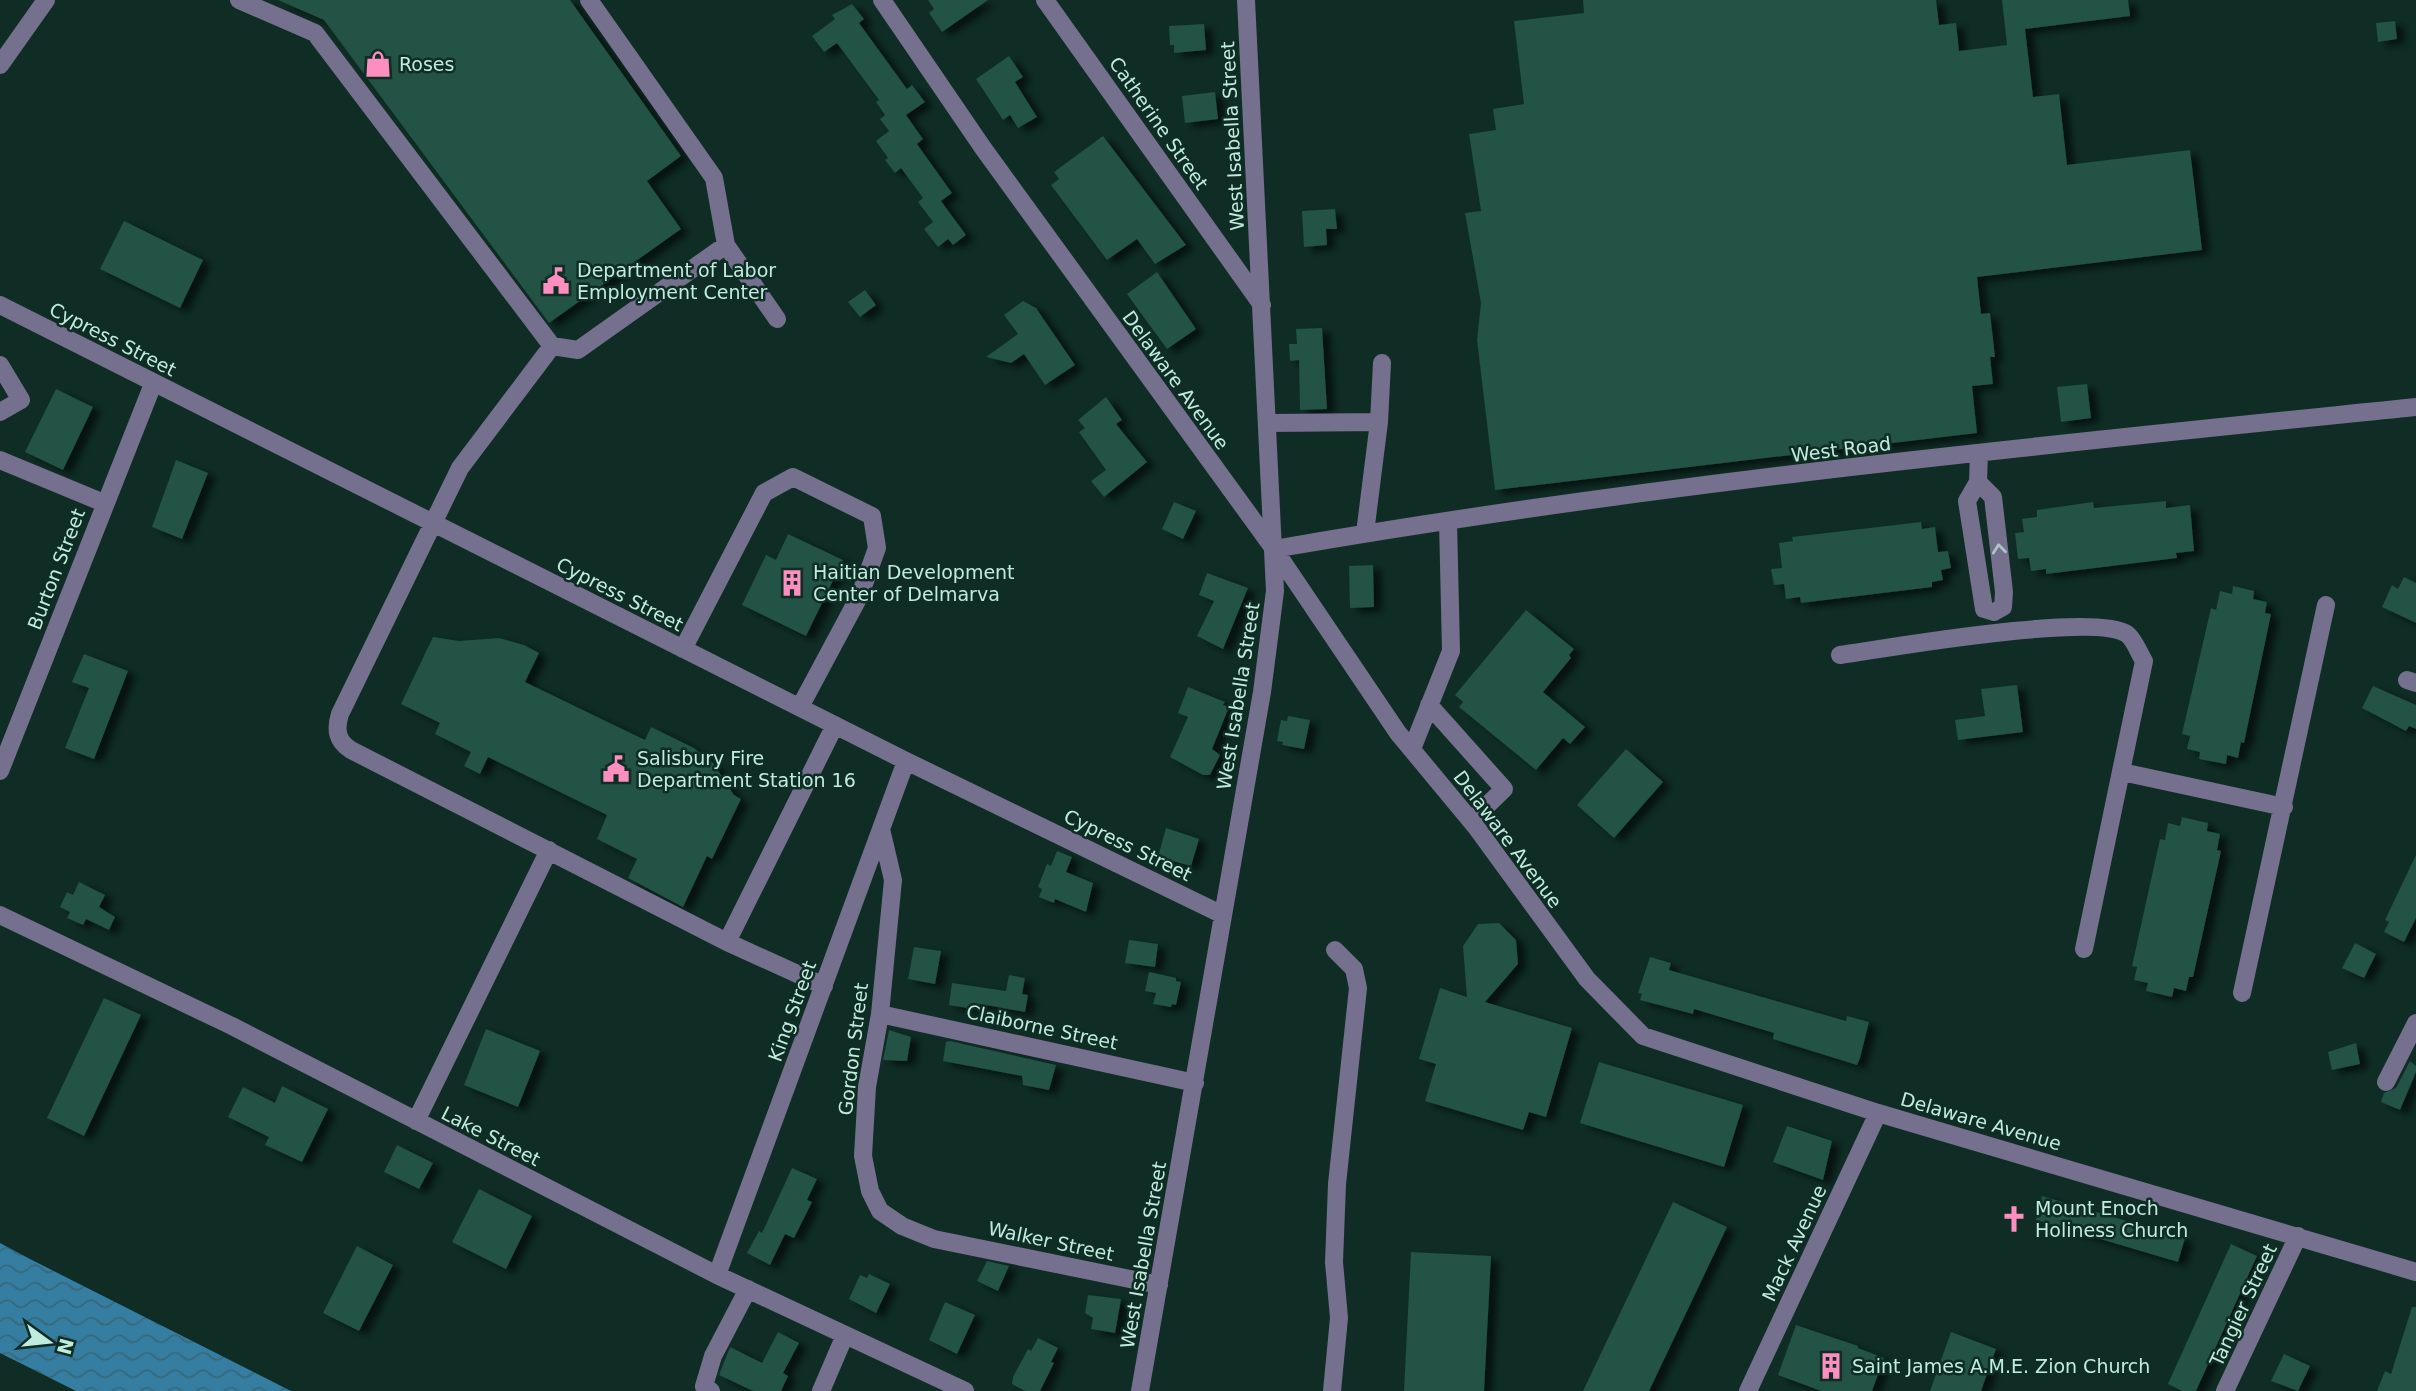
<svg xmlns="http://www.w3.org/2000/svg" width="2416" height="1391" font-family="'DejaVu Sans',sans-serif">
  <style>
    .water { fill: url(#water-waves) }
    .building { fill: #205244; filter: url(#shadow) }
    .lines { fill: none; stroke-linecap: round; stroke-linejoin: round }
    .minor { stroke: #75708d; stroke-width: 18 }
    .oneway { stroke: #aac7c5 }
    .labels { text-anchor: middle; dominant-baseline: central; stroke-width: 5; stroke-linejoin: round; paint-order: stroke }
    .poi-label { font-size: 19px; fill: #c0ecdd; stroke: #0f2d25; text-anchor: start }
    .street-label { font-size: 19px; fill: #c0ecdd; stroke: #0f2d25 }
  </style>
  <defs>
    <pattern id="water-waves" width="16" height="10" patternUnits="userSpaceOnUse" patternTransform="scale(1.75)"><rect width="16" height="10" fill="#357ea1"/><path d="M0 5q4-4 8 0t8 0" fill="none" stroke="#37687b"/></pattern>
    <filter id="shadow"><feDropShadow dx="8" dy="4.5" stdDeviation="3.5" flood-color="#0009"/></filter>
  </defs>
  <rect width="100%" height="100%" fill="#0f2d25"/>
  <!-- water -->
  <path class="water" d="M0 1243 28 1258 291 1391H76L0 1353Z"/>
  <!-- building -->
  <path class="building" d="M278 0H570L681 156 647 181 681 229 549 323 324 20Z
    M928 0H988L942 32 929 13 934 9Z
    M1583 0H1936L1939 25 1956 23 1959 51 2007 45 2002 0H2128L2130 16 2025 29 2033 97 2059 94 2067 165 2190 150 2202 250 1977 277 1981 314 1990 313 1995 357H1990L1993 384 1972 386 1977 433 1495 490 1477 340 1481 303 1465 213 1481 211 1469 134 1496 130 1493 109 1524 104 1514 21 1584 13Z
    M852 4 864 19 859 23 907 89 912 85 925 102 906 115 923 139 917 144 952 193 941 201 966 235 953 245 948 239 938 247 924 229 933 222 918 202 923 198 901 168 895 173 885 160 888 158 876 141 889 131 880 119 885 115 876 102 879 100 837 43 824 52 812 36 835 19 832 15Z
    M2395 21 2397 39 2378 42 2376 23Z
    M1204 24 1206 50 1174 53V45H1170L1169 26Z
    M1009 56 1023 77 1015 82 1037 117 1018 128 1010 115 1003 120 976 79Z
    M1215 92 1218 119 1185 123 1182 96Z
    M1103 136 1186 245 1155 264 1137 239 1107 260 1051 185 1059 179 1054 172Z
    M1335 209 1337 229H1326L1327 245 1304 247 1302 211Z
    M124 221 203 260 180 308 100 269Z
    M1157 272 1196 329 1167 349 1127 294Z
    M865 290 876 305 860 317 848 302Z
    M1023 301 1036 308 1075 365 1045 385 1024 354 1011 363 986 357 1018 334 1004 315Z
    M1322 328 1327 409 1300 410 1299 360 1290 361 1289 344H1297L1296 329Z
    M2087 384 2091 418 2061 422 2057 387Z
    M56 389 93 407 63 470 25 452Z
    M1106 397 1122 420 1116 424 1147 462 1104 497 1091 481 1106 470 1079 432 1085 428 1078 420Z
    M176 460 208 473 182 539 152 527Z
    M2166 501V508L2190 505 2194 551 2176 553 2177 558 2046 574V569L2031 571 2029 558 2018 559 2015 533 2024 532 2022 519 2037 517V510L2093 502 2094 508Z
    M1174 502 1196 511 1183 539 1162 529Z
    M1921 522 1922 529 1935 527 1938 552 1948 551 1951 568 1941 570 1943 580 1932 582V587L1801 603 1800 597 1786 599 1784 584 1774 585 1771 569 1782 568 1779 543 1793 541 1792 537Z
    M788 534 843 560 806 636 742 605 766 555 776 560Z
    M1373 565 1374 607 1350 608 1349 566Z
    M1207 573 1248 588 1223 649 1197 636 1214 601 1199 595Z
    M2404 577 2416 583V623L2382 607 2392 585 2398 589Z
    M2233 586 2254 591 2253 599 2267 602 2265 613 2271 614 2244 743 2241 742 2238 758 2227 755 2226 764 2199 759 2200 752 2187 749 2190 736 2182 734 2211 608 2216 610 2220 591 2232 594Z
    M1526 610 1574 649 1569 655 1571 658 1543 692 1585 727 1570 744 1563 738 1536 770 1459 707 1463 702 1455 695Z
    M433 637 459 641 499 638 524 645 539 653 525 682 645 740 651 727 694 748 713 763 734 795 741 799 712 859 707 856 683 907 628 878 637 859 597 839 607 815 488 757 480 774 464 766 471 752 435 734 440 723 401 704Z
    M84 654 128 671 94 759 65 748 89 688 72 682Z
    M2017 685 2023 732 1958 740 1955 720 1985 716 1981 689Z
    M2373 686 2416 705V729L2409 726 2406 731 2362 708Z
    M1188 687 1225 702 1223 705 1229 707 1212 749 1220 755 1210 775H1203L1170 757 1188 717 1178 713Z
    M1288 716 1310 720 1304 749 1282 745 1283 742 1277 741 1281 720 1287 721Z
    M1626 749 1663 782 1614 838 1577 805Z
    M2182 817 2208 823 2207 831 2220 834 2217 850 2221 851 2193 977H2189L2186 991 2174 988 2172 997 2146 991 2148 983 2134 980 2137 967 2132 966 2160 839 2165 840 2168 823 2180 826Z
    M1166 828 1199 839 1191 866 1158 857Z
    M1057 851 1072 857 1066 872 1093 883 1086 912 1055 899 1054 903 1039 897 1042 889 1038 887 1047 864 1051 866Z
    M2416 855V918L2404 942 2384 932 2389 922 2385 920Z
    M79 882 105 895 99 907 115 917 109 930 86 919 83 925 67 918 70 912 60 907 67 892 73 895Z
    M1499 923 1516 940 1518 964 1485 1002 1572 1028 1546 1117 1529 1112 1523 1130 1425 1101 1436 1064 1419 1059 1440 988 1467 997 1463 946 1478 924Z
    M1129 940 1158 944 1155 967 1125 963Z
    M2355 943 2376 954 2364 978 2342 968Z
    M914 947 941 951 935 984 908 979Z
    M1650 957 1671 963 1669 970 1846 1021 1847 1016 1869 1022 1860 1058 1857 1065 1773 1039 1774 1033 1694 1009 1693 1014 1640 1000 1642 994 1638 993Z
    M1149 972 1176 978V981L1181 982 1176 1005 1172 1004 1171 1007 1153 1004 1156 993 1145 991Z
    M1009 975 1025 978 1022 994 1028 995 1025 1012 980 1004 979 1010 949 1005 952 983 1006 991Z
    M104 998 141 1015 84 1136 47 1118Z
    M486 1029 540 1051 518 1107 464 1085Z
    M889 1030 911 1037 907 1061 883 1060Z
    M950 1041 1056 1065 1049 1090 1023 1085 1022 1076 943 1061 946 1042Z
    M2356 1043 2360 1064 2332 1070 2328 1052Z
    M2410 1061 2416 1066V1072L2400 1110 2381 1102 2384 1093 2396 1088Z
    M1599 1062 1743 1105 1724 1167 1580 1123Z
    M282 1086 328 1109 302 1162 265 1145 269 1137 228 1117 243 1087 275 1103Z
    M1787 1126 1832 1141 1823 1180 1773 1162Z
    M397 1145 433 1163 419 1189 384 1172Z
    M792 1168 817 1179 807 1200 812 1202 794 1238 785 1234 770 1265 747 1253 759 1231 762 1233Z
    M479 1189 532 1216 506 1269 452 1242Z
    M2042 1196 2185 1238 2178 1262 2036 1220Z
    M1673 1202 1727 1227 1649 1391H1583Z
    M2231 1244 2257 1256 2196 1391H2182L2168 1384Z
    M357 1246 393 1265 359 1331 323 1313Z
    M1411 1252 1491 1256 1484 1391H1404Z
    M987 1261 1009 1266 998 1291 977 1281Z
    M869 1274 890 1284 876 1313 849 1299 860 1275 867 1278Z
    M1088 1295 1121 1299 1115 1333 1091 1329 1093 1318 1085 1313Z
    M945 1302 975 1315 957 1354 929 1340Z
    M2412 1307H2416V1391H2377L2385 1371 2391 1374Z
    M1796 1325 1858 1346V1348L1884 1358 1872 1391H1821L1778 1375Z
    M778 1332 799 1343 783 1373 788 1376 781 1391H753L719 1375 730 1347 762 1363Z
    M1951 1332 1996 1349 1981 1391H1930Z
    M1038 1338 1058 1348 1051 1362 1054 1363 1040 1391H1025L1012 1384 1013 1377 1028 1349 1031 1351Z
    M2284 1354 2310 1366 2298 1391 2271 1381Z"/>
  <g class="lines">
    <!-- minor -->
    <path class="minor" d="M239 0 315 33 552 346 460 468 340 714C335 730 337 741 351 750L727 942 835 725
      M589 0 714 178 726 245 777 319
      M882 0 983 148 1274 549 1398 733 1476 827 1587 979 1643 1036 1878 1113 2416 1272
      M1045 0 1262 305
      M0 65 46 0
      M0 305 906 761 1223 915
      M552 346 578 350 726 245
      M0 365 21 400 0 412
      M1268 423 1379 422
      M1979 453 1978 482 1967 501 1984 609 1994 612
      M0 460 104 503
      M1978 482 1993 497 2004 592 2003 607 1994 612
      M1365 533 1379 422 1382 363
      M1274 549C1652 483 2035 446 2416 407
      M683 649 764 493 793 477 872 516 877 548 860 595 800 707
      M1840 655C1889 648 2093 612 2127 634 2134 639 2139 653 2144 661L2084 949
      M2407 680 2416 683
      M1429 705 1504 789 1471 821
      M1412 749 1451 651 1448 521
      M0 771 153 384
      M2122 772 2284 807
      M881 829 893 880 880 1014 867 1087 863 1156 870 1191 880 1211 902 1226 934 1239 1159 1285
      M0 915 232 1026 717 1275 965 1391
      M727 942 824 986
      M2242 993 2326 605
      M880 1014 1195 1083
      M2386 1082 2416 1023
      M416 1121 549 850
      M717 1275 906 761
      M711 1391 704 1386 713 1356 748 1289
      M821 1391 845 1335
      M1140 1391 1262 692 1275 591 1246 0
      M1332 1391 1339 1318 1334 1262 1337 1184 1358 988 1354 969 1335 950
      M1748 1391 1878 1113
      M2225 1391 2298 1236"/>
  </g>
  <!-- one-way arrows -->
  <defs><path id="oneway-chevron" d="M-2-3.5L2.5 0L-2 3.5" fill="none" stroke-width="1.6" stroke-linecap="round" stroke-linejoin="round" transform="scale(1.75)"/></defs>
  <use class="oneway" href="#oneway-chevron" transform="translate(1999 549) rotate(-96)"/>
  <!-- icons -->
  <defs>
    <symbol id="shop-bare" viewBox="-9 -9 18 18"><path d="M-5-2.5h2.3a2.7 3.5 0 0 1 5.4 0H5L5.5 6h-11ZM-1.5-2.5h3a1.5 2.3 0 0 0-3 0Z" fill="#fd8ec0" stroke="#0f2d25" stroke-width="2.5" paint-order="stroke"/></symbol>
    <symbol id="civic-bare" viewBox="-9 -9 18 18"><path d="M-.6-6.5H3V-4.5H.6V-3L4-1V1h2V6H-6V1h2V-1L-.6-3ZM-1.2 2.5V6h2.4V2.5Z" fill="#fd8ec0" stroke="#0f2d25" stroke-width="2.5" paint-order="stroke"/></symbol>
    <symbol id="building-bare" viewBox="-9 -9 18 18"><path d="M-4-6H4V6H1V3H-1V6H-4ZM-2.5-4.3h1.7v1.8h-1.7ZM.8-4.3h1.7v1.8H.8ZM-2.5-1h1.7V.8h-1.7ZM.8-1h1.7V.8H.8Z" fill="#fd8ec0" stroke="#0f2d25" stroke-width="2.5" paint-order="stroke"/></symbol>
    <symbol id="church-bare" viewBox="-9 -9 18 18"><path d="M-1.2-6h2.4v3.5h3.3v2.4h-3.3V6h-2.4V-.1h-3.3v-2.4h3.3Z" fill="#fd8ec0" stroke="#0f2d25" stroke-width="2.5" paint-order="stroke"/></symbol>
  </defs>
  <g fill-rule="evenodd">
    <use href="#shop-bare" x="359" y="45" width="38" height="38"/>
    <use href="#civic-bare" x="537" y="262" width="38" height="38"/>
    <use href="#building-bare" x="773" y="564" width="38" height="38"/>
    <use href="#civic-bare" x="597" y="750" width="38" height="38"/>
    <use href="#church-bare" x="1995" y="1200" width="38" height="38"/>
    <use href="#building-bare" x="1812" y="1347" width="38" height="38"/>
  </g>
  <g class="labels">
    <!-- poi labels -->
    <g class="poi-label">
      <text x="399" y="64">Roses</text>
      <text x="577" y="270">Department of Labor<tspan x="577" dy="22">Employment Center</tspan></text>
      <text x="813" y="572">Haitian Development<tspan x="813" dy="22">Center of Delmarva</tspan></text>
      <text x="637" y="758">Salisbury Fire<tspan x="637" dy="22">Department Station 16</tspan></text>
      <text x="2035" y="1208">Mount Enoch<tspan x="2035" dy="22">Holiness Church</tspan></text>
      <text x="1852" y="1366">Saint James A.M.E. Zion Church</text>
    </g>
    <!-- street labels -->
    <g class="street-label">
      <text transform="translate(1159 123) rotate(55)">Catherine Street</text>
      <text transform="translate(1232 136) rotate(-93)">West Isabella Street</text>
      <text transform="translate(113 339) rotate(27)">Cypress Street</text>
      <text transform="translate(1176 380) rotate(54)">Delaware Avenue</text>
      <text transform="translate(1841 449) rotate(-7)">West Road</text>
      <text transform="translate(56 569) rotate(-69)">Burton Street</text>
      <text transform="translate(620 594) rotate(27)">Cypress Street</text>
      <text transform="translate(1238 696) rotate(-81)">West Isabella Street</text>
      <text transform="translate(1508 839) rotate(53)">Delaware Avenue</text>
      <text transform="translate(1128 845) rotate(26)">Cypress Street</text>
      <text transform="translate(792 1011) rotate(-70)">King Street</text>
      <text transform="translate(1042 1027) rotate(12)">Claiborne Street</text>
      <text transform="translate(853 1049) rotate(-83)">Gordon Street</text>
      <text transform="translate(1981 1121) rotate(16)">Delaware Avenue</text>
      <text transform="translate(491 1136) rotate(27)">Lake Street</text>
      <text transform="translate(1051 1241) rotate(12)">Walker Street</text>
      <text transform="translate(1794 1243) rotate(-65)">Mack Avenue</text>
      <text transform="translate(1143 1255) rotate(-80)">West Isabella Street</text>
      <text transform="translate(2243 1305) rotate(-65)">Tangier Street</text>
    </g>
  </g>
  <!-- north arrow -->
  <g transform="translate(49 1342) rotate(105)" stroke="#0f2d25" stroke-width="5" paint-order="stroke">
  <path d="M0-5L12 26L0 18L-12 26Z" fill="#c0ecdd"/>
  <text y="-10" font-size="19" font-weight="bold" text-anchor="middle" fill="#c0ecdd">N</text>
  </g>
</svg>
